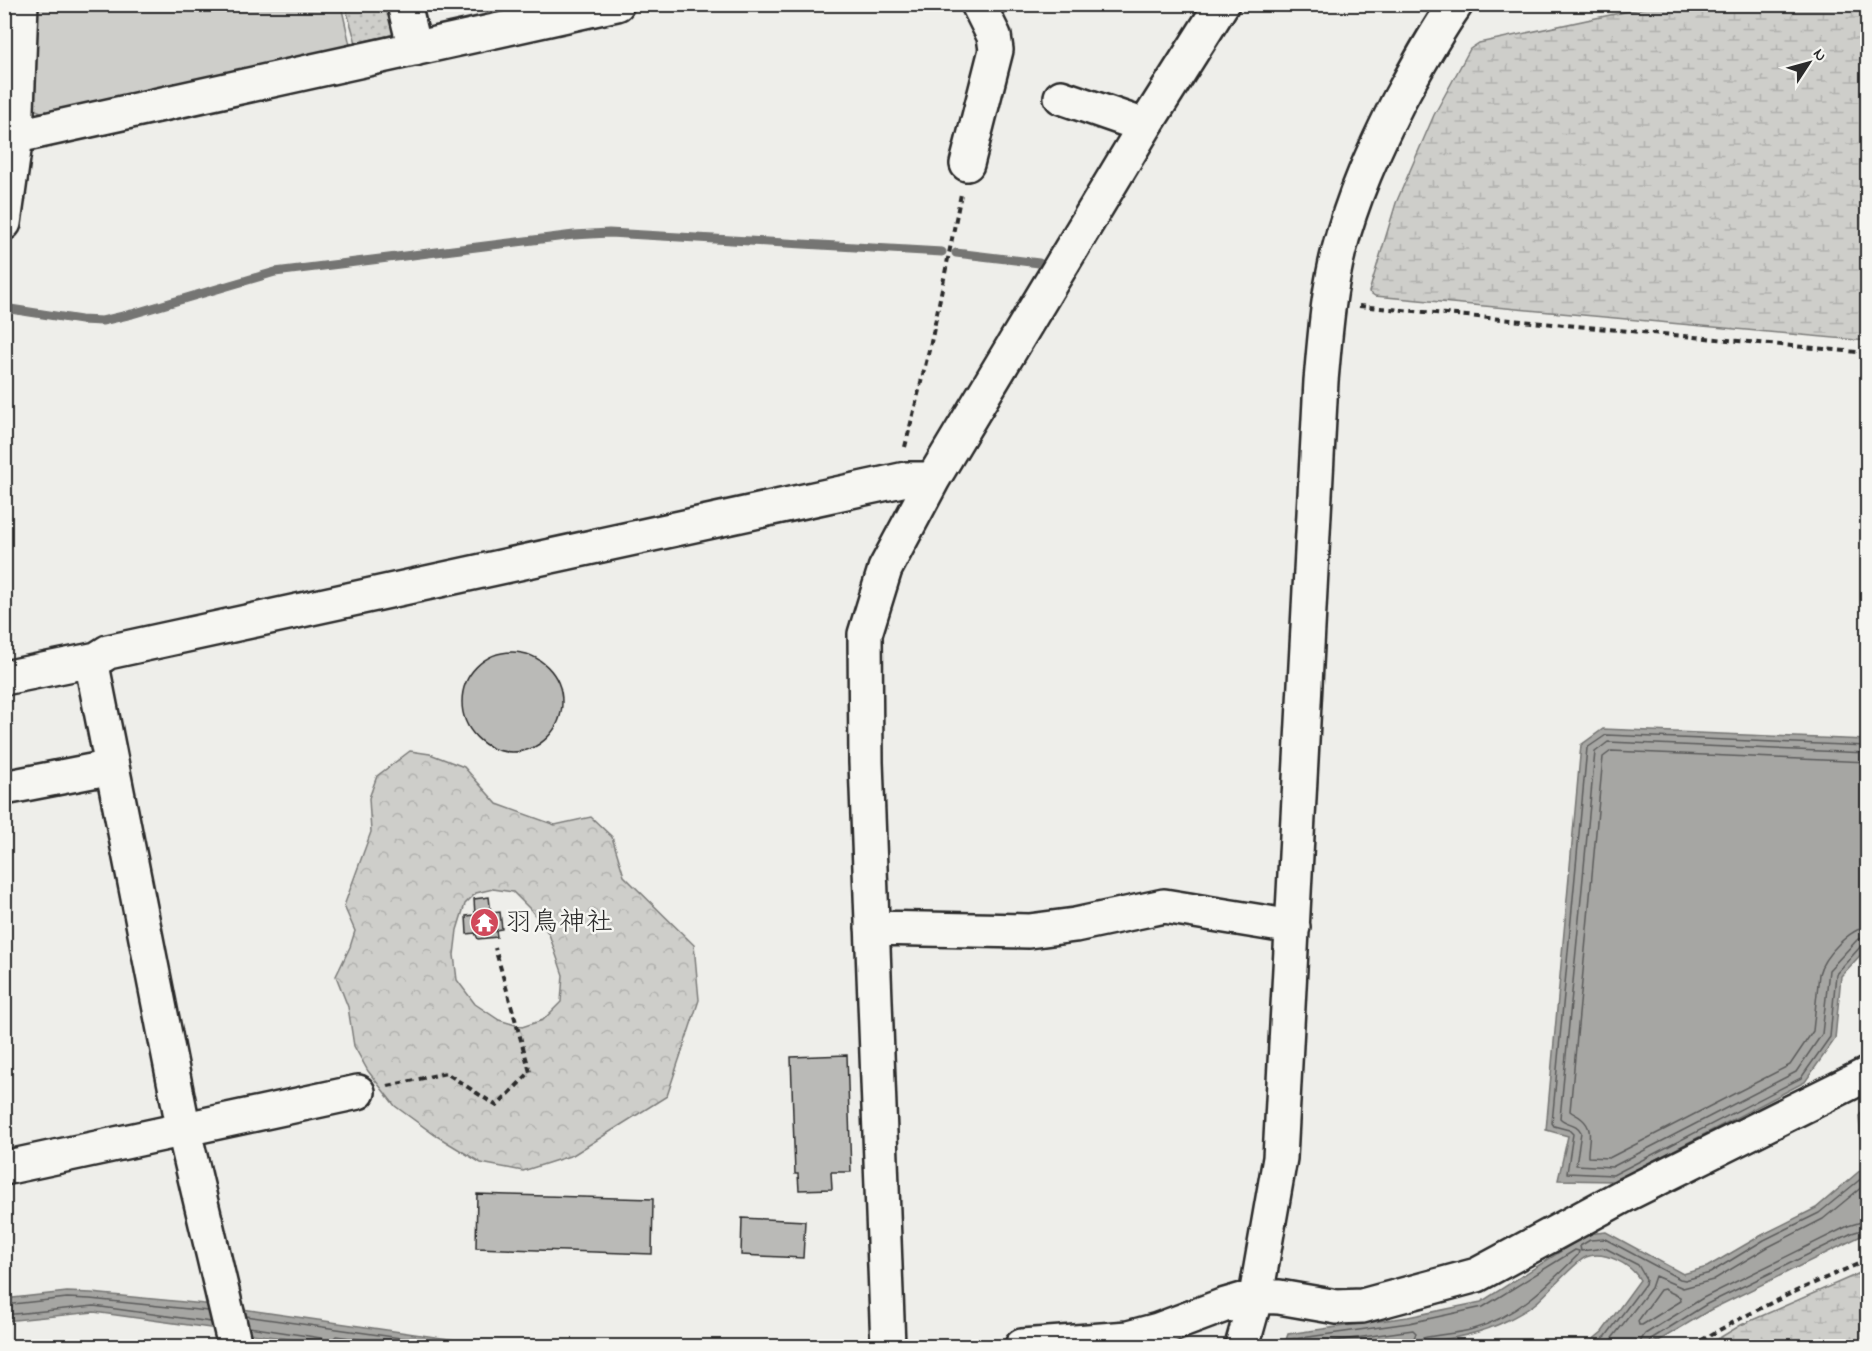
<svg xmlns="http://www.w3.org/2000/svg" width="1872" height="1351" font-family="'Indie Flower','Klee One',sans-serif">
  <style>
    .grass { fill: #cececa; stroke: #7c7c7a; stroke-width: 1.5 }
    .forest { fill: url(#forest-crowns); stroke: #7c7c7a; stroke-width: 1.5; fill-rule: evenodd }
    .wetland { fill: url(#wetland-marsh); stroke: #7c7c7a; stroke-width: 1.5 }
    .park { fill: url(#park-dots); stroke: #7c7c7a; stroke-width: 1.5 }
    .water { fill: #a6a6a3; stroke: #757573; stroke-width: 1.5 }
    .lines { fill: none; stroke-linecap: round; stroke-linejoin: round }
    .shore { stroke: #5c5c5b; stroke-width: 1.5 }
    .stream { stroke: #757573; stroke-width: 9 }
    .building { fill: #babab7; stroke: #2b2b2b; stroke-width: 1.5 }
    .minor-casing { stroke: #2b2b2b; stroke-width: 38 }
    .path { stroke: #2b2b2b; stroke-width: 4; stroke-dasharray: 6 4.5; stroke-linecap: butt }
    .minor { stroke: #f6f6f2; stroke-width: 33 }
    .labels { text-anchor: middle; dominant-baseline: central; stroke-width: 5; stroke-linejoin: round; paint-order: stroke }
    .poi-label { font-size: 27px; fill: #2b2b2b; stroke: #f6f6f2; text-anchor: start }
  </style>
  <defs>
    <pattern id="forest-crowns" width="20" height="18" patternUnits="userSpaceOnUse" patternTransform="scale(1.5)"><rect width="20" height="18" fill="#cececa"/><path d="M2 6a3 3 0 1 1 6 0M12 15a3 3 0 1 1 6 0" fill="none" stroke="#b1b1ae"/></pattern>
    <pattern id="wetland-marsh" width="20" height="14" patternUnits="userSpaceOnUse" patternTransform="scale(1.5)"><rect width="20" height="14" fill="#cececa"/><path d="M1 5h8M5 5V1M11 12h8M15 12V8" fill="none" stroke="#b1b1ae"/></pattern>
    <pattern id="park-dots" width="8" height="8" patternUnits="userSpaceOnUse" patternTransform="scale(1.5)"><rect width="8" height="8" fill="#cececa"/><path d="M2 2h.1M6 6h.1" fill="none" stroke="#b1b1ae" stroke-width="1.8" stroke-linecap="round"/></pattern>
  </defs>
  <rect width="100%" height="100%" fill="#eeeeea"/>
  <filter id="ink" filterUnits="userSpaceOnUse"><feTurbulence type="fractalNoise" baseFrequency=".0167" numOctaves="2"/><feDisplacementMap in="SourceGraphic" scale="12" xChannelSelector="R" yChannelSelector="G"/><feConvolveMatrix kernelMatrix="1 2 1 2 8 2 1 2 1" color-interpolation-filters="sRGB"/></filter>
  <g filter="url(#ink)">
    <!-- grass -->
    <path class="grass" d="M37 5H341L350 45 347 50 48 115 36 110 32 100Z"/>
    <!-- forest -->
    <path class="forest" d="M410 751 430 754 464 767 497 804 555 825 591 817 612 837 624 876 694 945 699 1000 667 1096 573 1155 523 1171 481 1163 435 1135 395 1106 368 1071 354 1046 348 1007 336 976 350 947 355 931 344 906 371 832 369 798 377 776ZM493 889 513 892 531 910 549 934 563 975 561 1002 543 1020 522 1027 499 1020 475 1004 457 980 454 955 457 930 465 904 476 893Z"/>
    <!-- wetland -->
    <path class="wetland" d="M1657 5H1867V341L1375 296 1369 292 1396 203 1434 115 1470 49 1479 43Z
      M1867 1270V1346H1706L1741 1325Z"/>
    <!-- park -->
    <path class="park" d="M345 5H397L402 26 391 35 356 43Z"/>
    <!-- water -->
    <path class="water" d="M1603 729 1867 740V948L1841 976 1835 1039 1805 1082 1614 1181 1558 1180 1568 1136 1546 1130 1581 745Z
      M1867 1106V1233L1710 1310 1650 1346H1585L1602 1332 1640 1280C1631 1264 1604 1250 1586 1257 1577 1260 1546 1295 1536 1303 1528 1310 1517 1315 1508 1320 1448 1351 1353 1346 1284 1346L1288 1334 1408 1317 1481 1302 1588 1234 1606 1232 1683 1274 1707 1267 1762 1235 1816 1208 1863 1168 1859 1116Z
      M67 1292 91 1293 215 1305 497 1346H340L94 1312 5 1321 4 1299Z"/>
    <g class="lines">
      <!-- shore -->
      <path class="shore" d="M1868 746 1606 735 1587 748 1552 1123 1554 1126 1569 1130 1573 1134 1567 1173 1613 1175 1801 1078 1830 1037 1836 974 1861 946 1868 944
        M1868 753 1608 742 1595 752 1560 1118C1566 1125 1576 1122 1581 1132L1576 1165 1612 1167 1796 1072 1822 1034 1829 970 1857 940 1868 936
        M1868 762 1611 751 1603 757 1570 1111C1573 1114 1578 1115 1582 1119 1595 1130 1587 1143 1588 1157L1609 1158 1790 1065 1813 1031 1819 974C1823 957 1850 928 1868 927
        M1664 1289 1680 1297 1681 1301 1642 1325H1639L1638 1321 1660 1290Z
        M4 1305 67 1298 90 1299 208 1311
        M4 1315 94 1306 211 1322
        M246 1316 457 1346
        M249 1327 321 1338 326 1341V1346
        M334 1346 333 1339 336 1336 408 1346
        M1290 1346 1294 1339 1409 1323 1483 1307 1575 1250 1579 1251 1578 1255C1548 1285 1516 1317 1473 1329 1457 1334 1440 1334 1423 1338L1419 1342V1346
        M1299 1346 1413 1330 1416 1333 1411 1346
        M1594 1346 1606 1336 1645 1284 1646 1279 1638 1265 1605 1248 1581 1251 1580 1246 1590 1240 1605 1239 1680 1279 1685 1280 1710 1273 1764 1240 1819 1213 1868 1173
        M1606 1346 1651 1288 1655 1276 1683 1288 1713 1280 1768 1247 1823 1219 1868 1182
        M1640 1346 1641 1340 1645 1334 1703 1298 1848 1226 1868 1220
        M1648 1346 1651 1339 1707 1304 1852 1233 1868 1228"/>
      <!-- stream -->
      <path class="stream" d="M956 253 1039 263
        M4 308 81 320 102 321 132 314 275 272 574 235 609 233 942 252
        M1265 1346 1295 1342"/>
    </g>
    <!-- building -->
    <path class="building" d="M462 702a50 50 0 1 1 100 0a50 50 0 1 1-100 0Z
      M489 897 491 913 500 912 502 929 496 930 497 937 478 939 475 933 467 934 466 916 475 915 474 899Z
      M847 1055 851 1172H831L832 1189 799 1190 798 1174H795L791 1057Z
      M477 1194 653 1199 652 1254 476 1248Z
      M742 1218 805 1221 803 1258 741 1255Z"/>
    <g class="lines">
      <defs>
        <path id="minor" d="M404 4 415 49
          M1061 97 1145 126
          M4 139 617 4
          M967 164 996 50 994 36 978 4
          M4 223 16 136 21 4
          M4 678 97 659
          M4 788 97 770
          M872 928 1029 931 1075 925 1164 906 1293 927
          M4 1168 358 1092
          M235 1346 184 1131 93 670 97 659 108 652 906 479H933
          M888 1346 866 762 865 634 885 569 933 479 1145 126 1222 4
          M1022 1346 1128 1338 1158 1330 1222 1306 1256 1296 1279 1297 1337 1307 1362 1306 1477 1275 1625 1195 1868 1074
          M1242 1346 1256 1296 1280 1158 1321 381C1325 337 1328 292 1339 250 1352 198 1374 150 1398 102 1416 69 1434 35 1456 4"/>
      </defs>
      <!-- minor casing -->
      <use href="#minor" class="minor-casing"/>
      <!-- path -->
      <path class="path" d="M1359 306 1868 353
        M905 447 932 338 961 194
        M388 1086 446 1073 497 1106 530 1072 495 948
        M1692 1346C1748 1312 1807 1285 1868 1260"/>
      <!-- minor -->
      <use href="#minor" class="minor"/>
    </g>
  </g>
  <!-- icons -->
  <defs>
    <symbol id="temple-disc" viewBox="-11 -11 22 22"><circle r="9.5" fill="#d1495b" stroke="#f6f6f2"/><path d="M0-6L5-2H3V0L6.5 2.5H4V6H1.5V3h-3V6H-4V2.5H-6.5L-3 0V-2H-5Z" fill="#fff"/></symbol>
  </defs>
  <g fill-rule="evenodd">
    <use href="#temple-disc" x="468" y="906" width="33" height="33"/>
  </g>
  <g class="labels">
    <!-- poi labels -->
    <g class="poi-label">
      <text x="505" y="923">羽鳥神社</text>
    </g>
  </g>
  <!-- margin -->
  <rect width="1872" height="1351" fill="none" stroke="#f6f6f2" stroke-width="24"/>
  <rect x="12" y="12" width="1848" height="1327" fill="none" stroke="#2b2b2b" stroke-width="2" filter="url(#ink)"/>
  <!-- north arrow -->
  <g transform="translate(1809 63) rotate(54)" stroke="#f6f6f2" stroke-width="4.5" paint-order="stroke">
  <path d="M0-4.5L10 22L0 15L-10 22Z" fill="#2b2b2b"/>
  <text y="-9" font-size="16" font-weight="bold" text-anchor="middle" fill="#2b2b2b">N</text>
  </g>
</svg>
